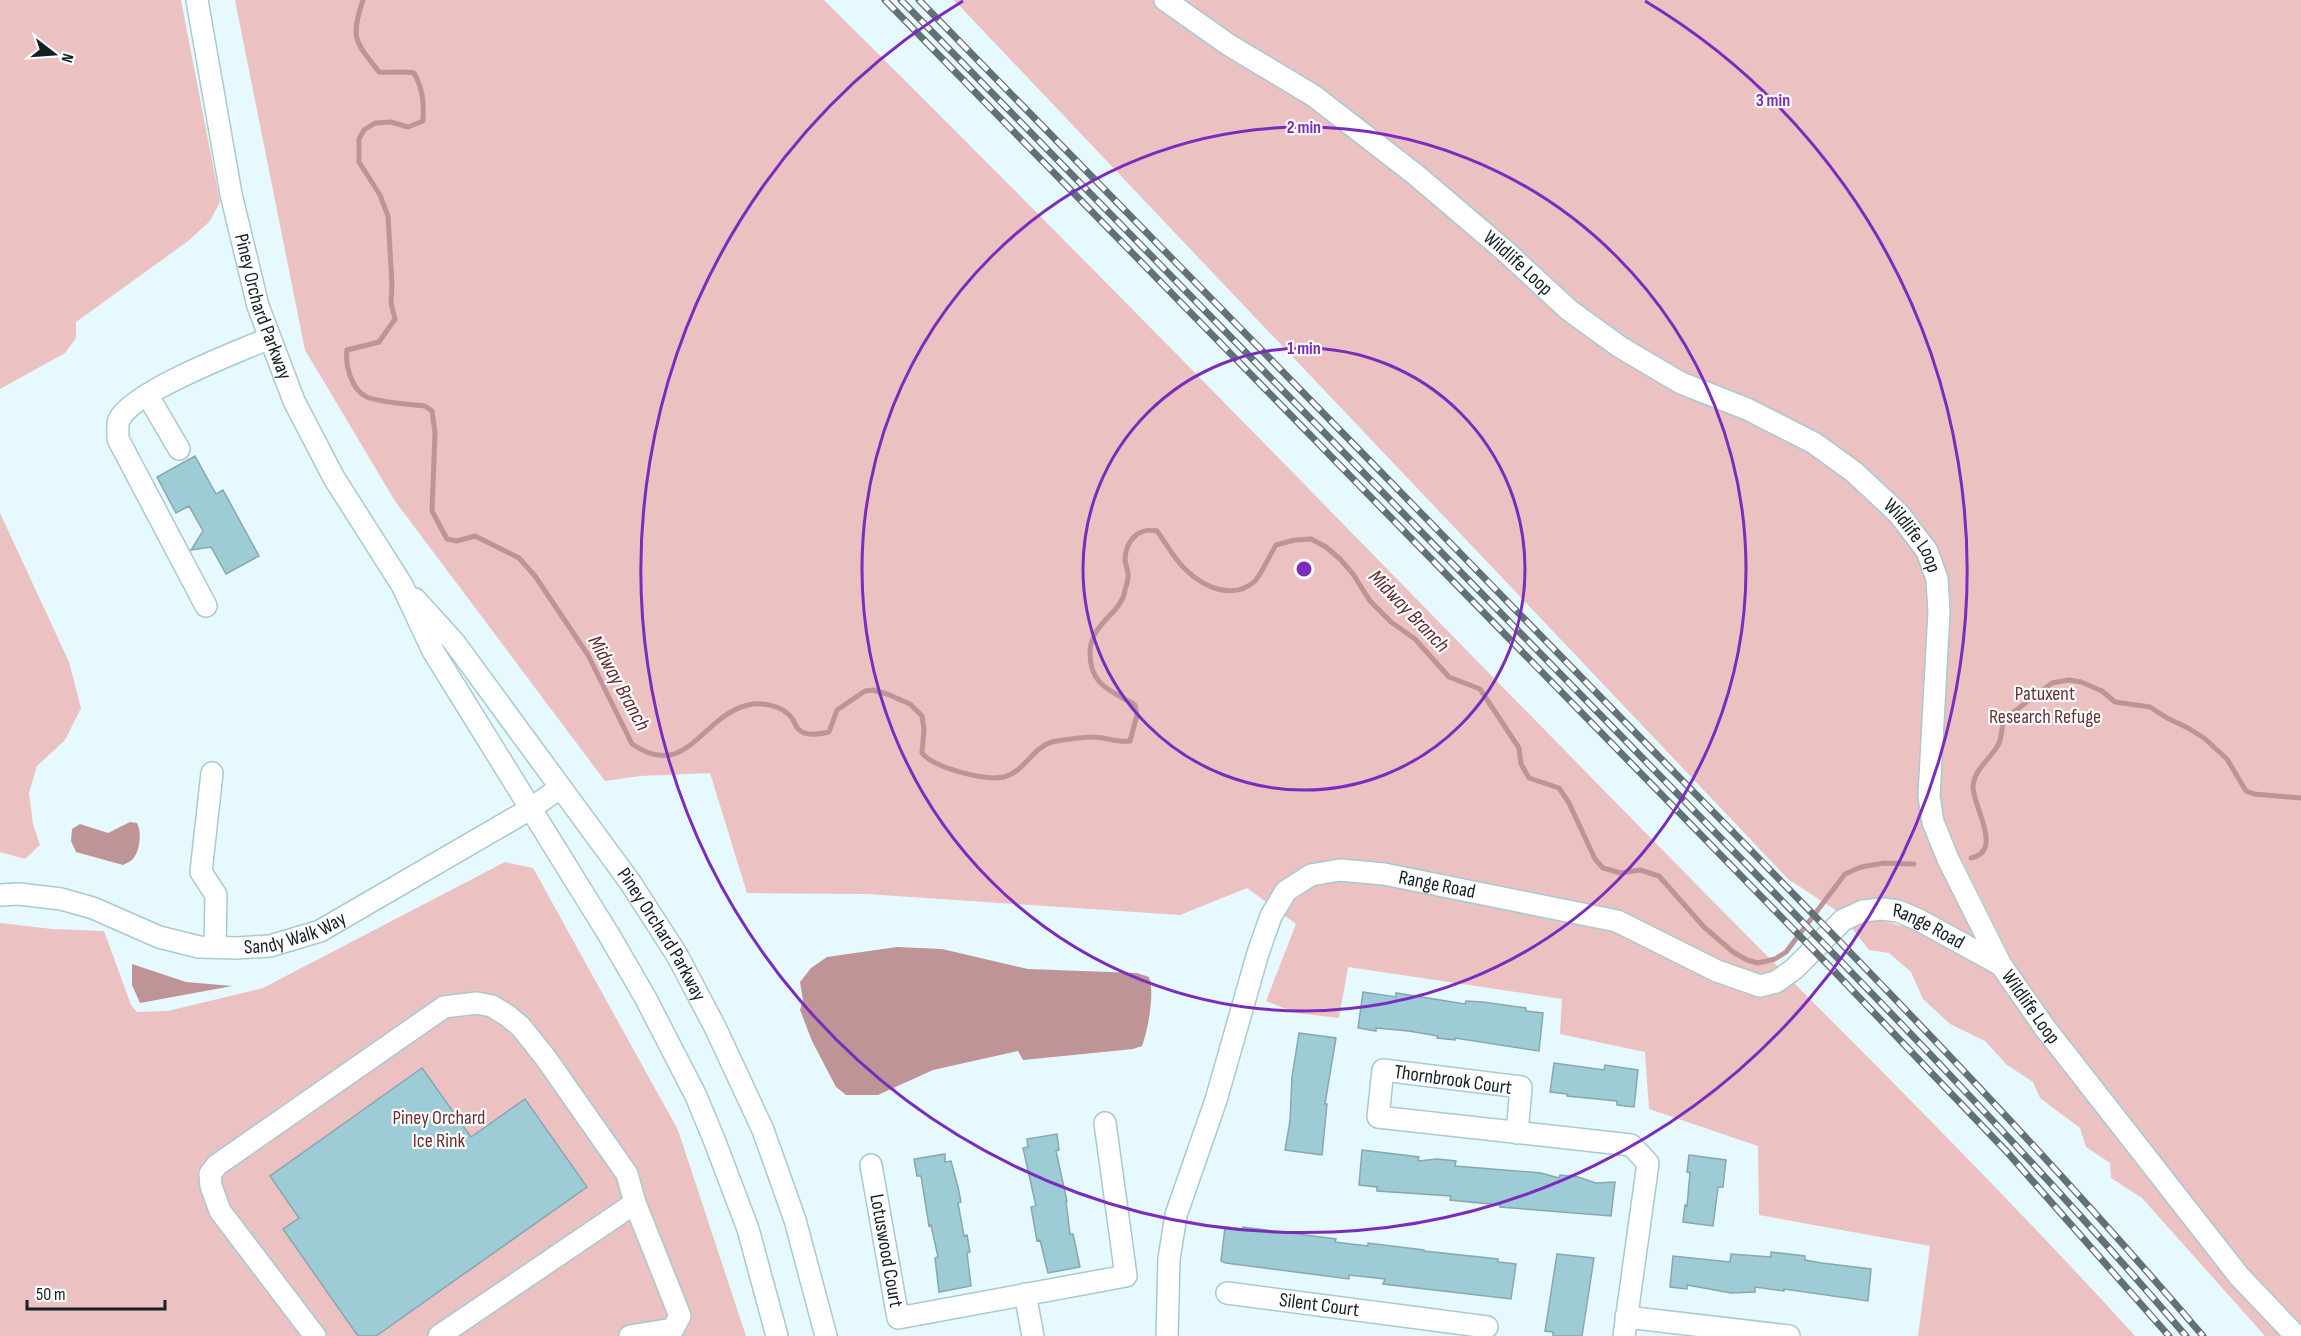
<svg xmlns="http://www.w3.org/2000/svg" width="2301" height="1336" font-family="'Sofia Sans Condensed',sans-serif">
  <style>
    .green { fill: #ebc1c2 }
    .water { fill: #be9496 }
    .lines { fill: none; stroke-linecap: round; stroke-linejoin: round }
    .stream { stroke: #be9496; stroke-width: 5 }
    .building { fill: #9dcbd6; stroke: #88a7ae; stroke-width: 1.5 }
    .minor-casing { stroke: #a9c9d0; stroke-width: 24 }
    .minor { stroke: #fff; stroke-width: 21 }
    .rail-casing { stroke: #627175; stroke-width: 7 }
    .rail { stroke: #fff; stroke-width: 4.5; stroke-dasharray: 14; stroke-linecap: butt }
    .ring { fill: none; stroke: #7b2cbf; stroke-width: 3 }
    .labels { text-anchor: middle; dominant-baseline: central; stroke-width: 4.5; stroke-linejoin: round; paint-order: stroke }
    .street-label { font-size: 20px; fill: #142023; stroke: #fff }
    .park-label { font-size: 20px; fill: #683035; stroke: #fff }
    .water-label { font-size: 21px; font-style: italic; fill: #60292e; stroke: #fff }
    .centre { fill: #7b2cbf; stroke: #fff; stroke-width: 3 }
    .ring-label { font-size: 18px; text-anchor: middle; font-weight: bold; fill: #7b2cbf; stroke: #fff; stroke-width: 4.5; stroke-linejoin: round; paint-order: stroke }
  </style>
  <rect width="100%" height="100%" fill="#e6f9fe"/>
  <!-- green -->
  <path class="green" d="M0 0H181L220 202 210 221 188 241 76 322V338L65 353 0 389Z
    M235 0H824C1096 269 1362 544 1630 817 1799 990 1972 1157 2135 1336H1918L1930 1246 1759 1215 1758 1146 1649 1109 1645 1052 1560 1034 1562 999 1348 967 1339 1018 1296 1013 1266 1001 1296 924 1247 888 1180 915 867 894 747 893 710 773 640 776 605 781 395 501 305 350Z
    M954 0H2301V1336H2265L2142 1198 2111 1178 2110 1163 2086 1147 2080 1128 2040 1098 2033 1082 2007 1065 1985 1041 1950 1024 1923 999 1911 972 1889 953 1869 950 1851 927 1869 918 1892 923 1902 927C1874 896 1878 896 1840 913L1788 879Z
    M0 513 69 662 81 708 65 740 37 766 29 793 33 824 40 845 25 859 0 852Z
    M505 862 533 868 678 1130 746 1336H0V923L52 929 104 931 131 1005 137 1012 168 1011 263 988Z"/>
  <!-- water -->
  <path class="water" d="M130 822 137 823C142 832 140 851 133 859 130 862 126 863 123 865L76 852 71 841 72 829 80 824 108 833Z
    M897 947 942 949 1028 969 1137 973 1149 977C1155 992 1148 1030 1142 1046L1133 1049 1023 1060 1018 1051 933 1070 878 1095H846L836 1087 812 1041 800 1010 803 1000 800 982 811 968 827 957Z
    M132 964 186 982 232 986 140 1003 132 985Z"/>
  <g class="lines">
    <!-- stream -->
    <path class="stream" d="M363 0C350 39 355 41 379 72 391 73 402 71 414 73 423 89 424 103 423 121L408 127 391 122 375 123 364 130 359 139V162L380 195 388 216 392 285 391 303 395 319 379 342 347 350C345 365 351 388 365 396 372 401 414 405 425 406L432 411 435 433 432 511 447 539 457 541 475 536 519 558 535 576 588 655 632 744C687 782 701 716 748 705 762 702 781 705 791 717 794 720 795 725 798 729 806 737 819 734 829 732L837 710 865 691 873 690 887 694 910 704 922 716 924 729 922 753C934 768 985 781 1004 777 1024 772 1033 747 1052 742 1060 740 1085 737 1093 737 1106 737 1117 743 1130 741L1137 715 1135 705C1111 690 1090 686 1090 653 1090 641 1094 633 1102 624 1111 613 1123 605 1125 590 1126 586 1128 581 1128 577 1129 571 1125 565 1125 559 1126 540 1139 527 1157 531 1165 542 1176 561 1185 569 1203 587 1233 601 1255 581 1260 576 1271 553 1276 545L1295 540 1311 539 1326 547 1340 559 1353 574 1370 601 1391 622 1415 639 1449 677 1480 689 1519 748 1521 764 1529 778 1559 788 1569 803 1595 859 1603 868 1621 873 1640 870 1659 876 1704 927 1733 952 1747 960 1758 963 1775 959 1786 952 1845 874 1861 867 1884 863 1914 864
      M1971 858C2004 851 1973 807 1973 787 1974 770 1988 761 1997 747 2002 740 2002 728 2003 720L2052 683 2069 680 2081 682 2102 691 2115 702 2150 707 2167 718 2188 728 2204 738 2227 759 2246 791 2254 794 2301 798"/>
  </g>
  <!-- building -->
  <path class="building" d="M195 456 216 494 223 490 259 556 226 574 211 547 191 550 203 531 189 506 176 513 157 477Z
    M1363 992 1396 997V993L1465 1004 1466 1001 1483 1002 1526 1008V1011L1543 1013 1539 1051 1455 1038V1040L1437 1038 1438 1036 1409 1031 1376 1028V1031L1358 1028Z
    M1299 1033 1336 1038 1325 1104H1327L1322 1155 1285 1150 1290 1121 1292 1077Z
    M1554 1063 1604 1070 1605 1065 1638 1070 1634 1107 1617 1105V1101L1567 1096V1094L1550 1092Z
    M422 1068 471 1137 525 1099 587 1187 376 1336H358L283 1229 299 1218 270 1176Z
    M1057 1134 1059 1150 1056 1151 1067 1201H1066L1070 1234H1073L1080 1267 1048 1273 1040 1240 1037 1241 1031 1207 1036 1206 1023 1148 1028 1147 1027 1139Z
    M1362 1150 1419 1157 1418 1161 1437 1159 1456 1161 1455 1166 1541 1173 1559 1178 1560 1175 1578 1177 1596 1183 1615 1182 1611 1216 1500 1207V1205L1450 1200 1451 1196 1377 1191V1187L1359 1185Z
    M945 1154V1162L951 1161 958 1187 961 1202 958 1203 964 1236 967 1235 970 1252 967 1253 971 1286 939 1292 935 1258 938 1257 931 1225 929 1226 921 1176H917L914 1159Z
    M1689 1155 1726 1160 1723 1187H1718L1713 1226 1683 1222 1685 1205 1687 1206 1690 1173 1687 1172Z
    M1225 1227 1242 1229 1243 1227 1336 1239 1335 1242 1351 1244 1368 1246V1243L1424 1250V1251L1498 1259V1262L1516 1264 1511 1299 1383 1284 1385 1279 1349 1275V1279L1226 1263 1221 1261Z
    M1771 1252 1805 1256V1260L1822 1263 1871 1269 1868 1301 1784 1289V1291L1755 1287V1292L1731 1293 1687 1285V1289L1670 1287 1673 1256 1730 1262 1731 1254 1771 1257Z
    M1557 1254 1594 1258 1582 1336H1553V1332L1545 1331Z"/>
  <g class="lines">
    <defs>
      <g id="minor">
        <path id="s1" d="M197 0 231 194 258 306 294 401 334 478 402 585 433 651 609 935 645 997 696 1096 715 1142 748 1229 777 1336"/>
        <path id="s2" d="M1165 0 1229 45 1314 96 1416 175 1504 250 1569 310 1620 347 1681 383 1747 409 1814 443 1854 472 1899 514 1927 551 1937 579 1939 612 1929 796 1933 822 1948 859 2001 965 2045 1028 2239 1276 2296 1336"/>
        <path d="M148 396 179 449"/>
        <path id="s3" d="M415 599 454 642 630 882 677 955 715 1027 763 1130 795 1220 826 1336"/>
        <path d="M206 606 118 439C118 433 117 425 119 420 131 392 239 351 270 338"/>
        <path d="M212 773 201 872 216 895 215 947"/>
        <path id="s4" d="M0 895 19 894 61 899 93 908 159 937 199 947 237 948 270 946 320 931 530 809 560 788"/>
        <path d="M1517 1133 1521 1087 1383 1070 1378 1117 1631 1145 1648 1163 1624 1336"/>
        <path id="s5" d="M871 1165 898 1318 1126 1276 1105 1123"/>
        <path id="s6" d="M1227 1293 1487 1327"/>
        <path d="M1025 1294 1033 1336"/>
        <path d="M1626 1317 1789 1336"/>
        <path d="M315 1336 220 1211 211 1186 210 1174 217 1165 444 1007 477 1003 492 1006 508 1016 521 1027 545 1057 627 1174 635 1203 680 1316 673 1329 630 1336"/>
        <path d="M439 1336 635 1203"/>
        <path id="s7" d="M1167 1336 1169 1259 1176 1215 1216 1100 1258 953 1271 916 1286 891 1311 875 1340 870 1384 874 1617 921 1717 971 1760 986 1776 982 1794 969 1843 920 1863 911 1882 909 1898 911 1919 920 2001 965"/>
      </g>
    </defs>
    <!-- minor casing -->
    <use href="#minor" class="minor-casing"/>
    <!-- minor -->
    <use href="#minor" class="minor"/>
    <defs>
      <path id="rail" d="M885 0 1833 970 2007 1152 2169 1336
        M901 0C1142 246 1383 493 1624 739 1815 935 2008 1128 2186 1336
        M919 0C1154 240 1388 479 1622 719 1820 921 2019 1121 2203 1336"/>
    </defs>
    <!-- rail casing -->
    <use href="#rail" class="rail-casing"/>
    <!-- rail -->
    <use href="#rail" class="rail"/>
  </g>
  <!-- distance rings -->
  <g class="ring">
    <circle cx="1304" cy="569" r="221"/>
    <circle cx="1304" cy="569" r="442"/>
    <path d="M1645 1A663 663 0 1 1 963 1"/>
  </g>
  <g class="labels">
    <!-- street labels -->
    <g class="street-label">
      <text stroke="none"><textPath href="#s2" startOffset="441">Wildlife Loop</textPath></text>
      <text stroke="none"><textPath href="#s1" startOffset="314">Piney Orchard Parkway</textPath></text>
      <text stroke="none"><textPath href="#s2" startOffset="927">Wildlife Loop</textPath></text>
      <text stroke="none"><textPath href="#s7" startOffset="622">Range Road</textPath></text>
      <text stroke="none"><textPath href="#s7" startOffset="1162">Range Road</textPath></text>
      <text stroke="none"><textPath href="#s4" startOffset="306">Sandy Walk Way</textPath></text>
      <text stroke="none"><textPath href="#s3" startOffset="417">Piney Orchard Parkway</textPath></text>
      <text stroke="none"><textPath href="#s2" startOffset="1431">Wildlife Loop</textPath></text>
      <text transform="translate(1453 1080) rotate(8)">Thornbrook Court</text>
      <text stroke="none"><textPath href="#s5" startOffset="87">Lotuswood Court</textPath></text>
      <text stroke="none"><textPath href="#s6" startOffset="93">Silent Court</textPath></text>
    </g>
    <!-- park labels -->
    <g class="park-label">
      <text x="2045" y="694">Patuxent<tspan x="2045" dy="23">Research Refuge</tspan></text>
      <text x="439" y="1118">Piney Orchard<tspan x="439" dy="23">Ice Rink</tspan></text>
    </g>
    <!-- water labels -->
    <g class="water-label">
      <text transform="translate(1409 611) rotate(46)">Midway Branch</text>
      <text transform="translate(619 683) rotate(61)">Midway Branch</text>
    </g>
  </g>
  <circle cx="1304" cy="569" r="9" class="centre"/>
  <g class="ring-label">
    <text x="1773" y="106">3 min</text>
    <text x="1304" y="133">2 min</text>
    <text x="1304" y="354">1 min</text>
  </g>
  <!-- north arrow -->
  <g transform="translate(54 54) rotate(107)" stroke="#ffffff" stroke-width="4.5" paint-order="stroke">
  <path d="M0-4.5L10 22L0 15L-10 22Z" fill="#142023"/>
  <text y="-9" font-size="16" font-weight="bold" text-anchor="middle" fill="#142023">N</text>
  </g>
  <!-- scale -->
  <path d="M27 1300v9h138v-9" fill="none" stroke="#142023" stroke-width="3"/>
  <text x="36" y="1300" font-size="18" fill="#142023" stroke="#ffffff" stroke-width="4.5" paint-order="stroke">50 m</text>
</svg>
